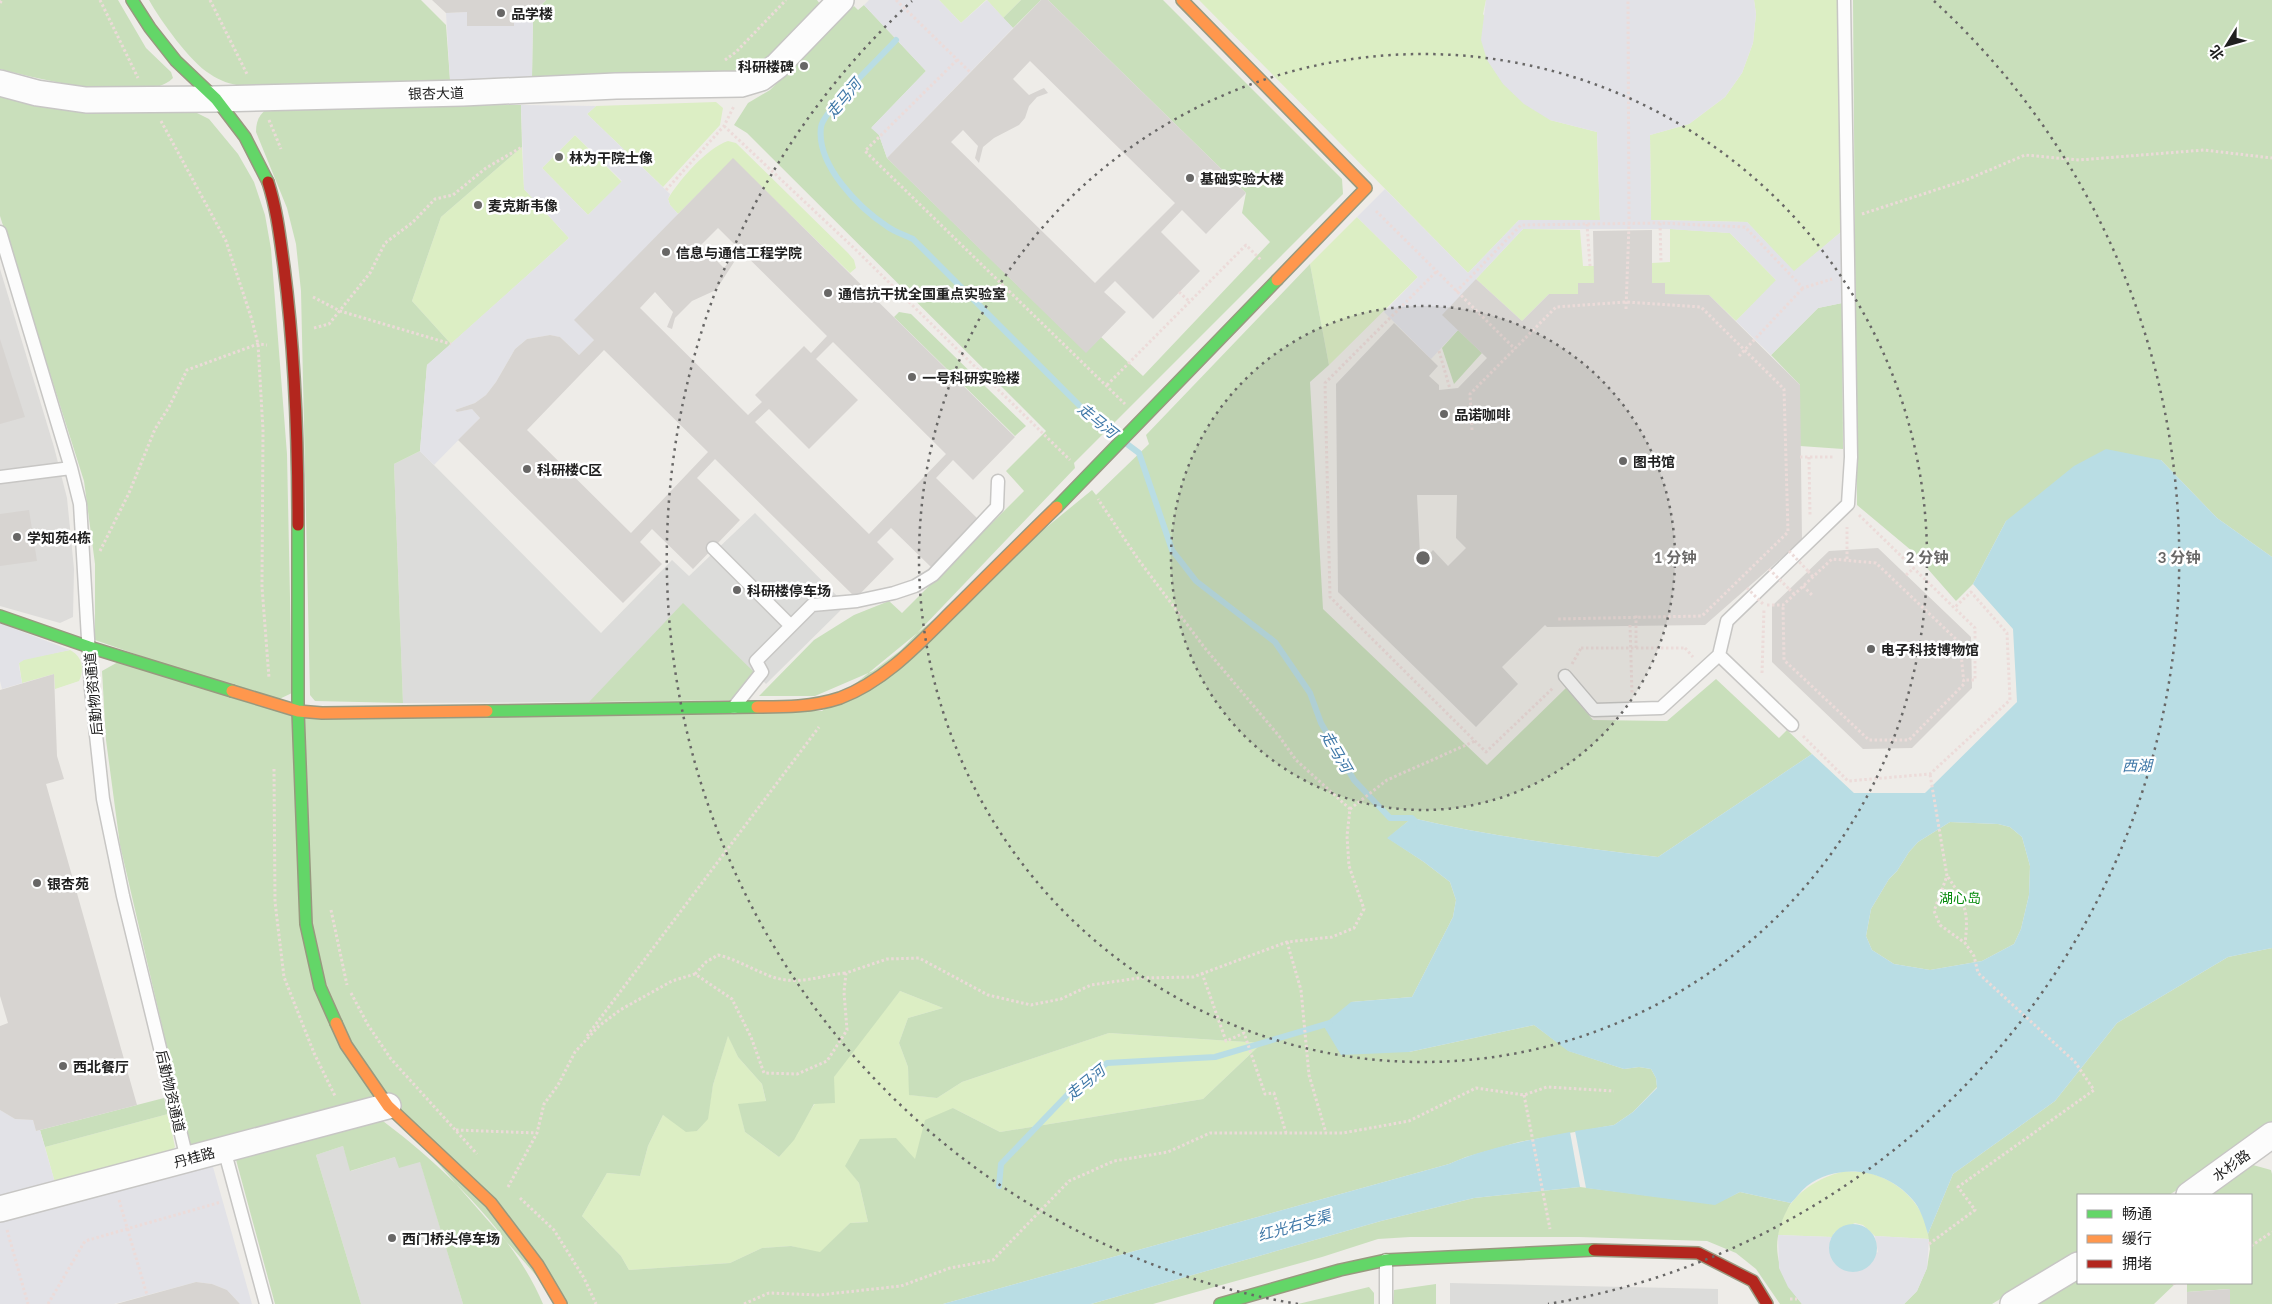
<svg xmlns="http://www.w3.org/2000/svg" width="2272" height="1304" font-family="Lato,'Noto Sans SC',sans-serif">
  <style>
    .residential { fill: #dddcda }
    .religious { fill: #dcdcda }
    .grass { fill: #dceec4 }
    .forest { fill: #c9dfbb; fill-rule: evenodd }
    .plaza { fill: #e2e2e7; fill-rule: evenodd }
    .water { fill: #b9dde4; fill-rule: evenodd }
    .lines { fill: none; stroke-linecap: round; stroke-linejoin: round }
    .stream { stroke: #b9dde4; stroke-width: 6 }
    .building { fill: #d7d4d1; fill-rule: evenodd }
    .lane-casing { stroke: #c7c6c4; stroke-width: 15 }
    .street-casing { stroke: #c7c6c4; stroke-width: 28 }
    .fast-casing { stroke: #98997f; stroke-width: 14 }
    .slow-casing { stroke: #98997f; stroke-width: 14 }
    .jam-casing { stroke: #98997f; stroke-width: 14 }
    .path { stroke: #ecdbd9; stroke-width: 3; stroke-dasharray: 2.5 2.5; stroke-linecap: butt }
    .lane { stroke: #fcfcfc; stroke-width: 12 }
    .street { stroke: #fcfcfc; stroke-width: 25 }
    .fast { stroke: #63d668; stroke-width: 11 }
    .slow { stroke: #ff974d; stroke-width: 11 }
    .jam { stroke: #b3261e; stroke-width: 11 }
    .path-bridge { stroke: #ecdbd9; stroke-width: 3; stroke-dasharray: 2.5 2.5; stroke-linecap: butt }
    .ring { fill: none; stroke: #686766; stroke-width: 2.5; stroke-dasharray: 2.5 5 }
    .poi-dot { fill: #686766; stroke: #fff; stroke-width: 2 }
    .labels { text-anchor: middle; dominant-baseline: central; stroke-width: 5; stroke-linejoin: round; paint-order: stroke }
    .poi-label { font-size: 14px; font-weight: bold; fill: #202020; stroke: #fff; text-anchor: start }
    .street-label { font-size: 14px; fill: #202020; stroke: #fff }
    .park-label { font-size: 14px; fill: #028909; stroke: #fff }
    .water-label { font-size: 15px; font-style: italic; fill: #3e77a7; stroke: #fff }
    .centre { fill: #686766; stroke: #fff; stroke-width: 2.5 }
    .ring-label { font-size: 15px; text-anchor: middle; font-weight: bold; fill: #686766; stroke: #fff; stroke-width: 5; stroke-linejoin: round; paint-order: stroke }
  </style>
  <rect width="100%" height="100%" fill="#eeece8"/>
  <!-- residential -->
  <path class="residential" d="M0 269 54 447 67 498 74 569 73 617 60 623 0 606Z"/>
  <!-- religious -->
  <path class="religious" d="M420 451 601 633 672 560 689 576 755 513 846 605 766 684 755 673 589 702 403 703 394 464Z
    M343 1146 351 1171 395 1157 420 1161 463 1304H361L316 1155Z
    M1450 1283 1718 1289V1304H1450Z"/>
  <!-- grass -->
  <path class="grass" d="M939 0H986L961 23Z
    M987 0H1021L1003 18Z
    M1199 0H1486L1483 14 1550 120 1597 132 1600 220H1519L1468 273Z
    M1754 0H1837L1841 232 1794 272 1747 222 1651 220 1650 135 1689 124 1725 97 1742 73 1753 43 1756 14Z
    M716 102 723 108 720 125 663 187 587 114 596 106Z
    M575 135 622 182 588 215 542 168Z
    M728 141 736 143 848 253 854 260 856 268 850 273 733 159 678 214 670 205 668 199C679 180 707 148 728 141Z
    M522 147 524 189 569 238 451 344 412 301 441 217Z
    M1357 217 1418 277 1329 365 1310 264Z
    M1523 229 1580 230 1583 266H1594V283H1578V294H1549L1522 321 1476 279Z
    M1670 229 1730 233 1777 281 1736 321 1709 295 1665 294V283H1652V263L1670 262Z
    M70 650C82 656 85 669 79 681L55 689 54 674 22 683 19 663 24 659Z
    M900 991 943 1008 908 1018 899 1043 908 1067 910 1095 937 1098 962 1082 1109 1033 1262 1043 1203 1099 1000 1132 953 1108 916 1159 846 1166 859 1183 868 1222 850 1223 820 1253 791 1246 762 1248 730 1263 629 1270 621 1256 582 1216 607 1173 640 1176 648 1146 663 1115 697 1131 707 1119 713 1085 728 1035 738 1057 762 1084 766 1102 739 1105 745 1132 779 1157C794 1140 803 1121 816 1102 842 1064 871 1027 900 991Z
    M168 1114 175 1147 171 1151 55 1183 45 1147Z
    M1845 1171C1853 1172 1862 1171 1869 1173 1900 1181 1926 1206 1929 1239L1875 1236 1863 1225 1855 1223 1834 1233 1832 1237 1778 1235C1784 1199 1812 1179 1845 1171Z"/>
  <!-- forest -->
  <path class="forest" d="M0 0H118L146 48 171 72 173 78C145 107 36 78 0 69Z
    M149 0H421L446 25 450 80 242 86C230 84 220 81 210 74 191 63 160 20 149 0Z
    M546 0H817L820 4 765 61 754 69 740 72 532 77 533 13Z
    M1021 0H1041L1013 28 1003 18Z
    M1048 0H1163L1342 179 1343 194 1074 463 1075 468 901 650 873 671 815 696H759L814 640 854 615 889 601 902 613 1024 491 1006 471 1046 431 747 133 734 125 748 103 770 90 854 6 858 10 864 5 926 71 872 127 879 135 887 158 1086 352 1101 337 1143 376 1270 242 1242 213 1246 193Z
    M1853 0H2272V557L2217 518 2161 460 2006 521 1973 584 1956 601 1912 551 1857 505Z
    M0 94 77 110 123 113 195 112 209 119 238 154 254 182 265 215 271 249 287 454 292 693 273 702 95 640V564L84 481 0 216Z
    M274 103 375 106 521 105 522 147 441 217 412 301 451 344 427 365 420 451 394 464 403 703 315 701 310 695 301 291 296 244 287 208 256 132C256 117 262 112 274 103Z
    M1310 264 1329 365 1310 382 1323 609 1487 765 1566 688 1593 720 1667 721 1716 679 1779 738 1787 730 1812 754 1658 857C1576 847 1493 837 1412 818L1388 838 1424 862 1450 882 1456 900 1453 917 1412 997 1351 1002 1409 1052 1534 1025 1569 1051 1624 1069 1639 1067 1651 1069 1656 1078 1657 1087 1633 1112 1614 1125 1519 1142 1466 1157 1449 1164 943 1304H561L388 1106 191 1151 120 845 106 740 102 671 118 662 298 711H822L1092 490 1096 495 1149 444 1146 435ZM900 991 943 1008 908 1018 899 1043 908 1067 909 1095 937 1098 962 1082 1109 1033 1262 1043 1203 1099 1000 1132 953 1108 925 1120 915 1159 896 1138 860 1139 845 1166 859 1183 868 1222 850 1223 820 1252 791 1246 762 1248 730 1263 629 1270 621 1256 582 1216 607 1173 640 1176 648 1146 663 1115 686 1132 697 1131 708 1119 713 1085 728 1036 738 1057 762 1084 766 1101 738 1104 745 1132 779 1157 794 1140 814 1104 835 1103 834 1077Z
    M1842 303 1843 449 1800 446V385L1771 355 1818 308Z
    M899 312 911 314 1026 426 1015 436 894 317Z
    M1458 330 1482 353 1454 384 1442 348Z
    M683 603 755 673 737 700 589 702Z
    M1950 822 1998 824 2010 827 2022 837 2030 866 2029 895 2021 929 2014 944 1982 961 1930 970 1894 964 1872 950 1866 936 1871 909 1889 879 1897 871 1909 852 1918 842Z
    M2272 948V1124L2237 1152 2169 1195H2078V1252L1992 1304H1904L1917 1291 1927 1268 1930 1249 1928 1234 1953 1174 2055 1101 2117 1023 2228 957Z
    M164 1098 168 1114 45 1147 40 1130Z
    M376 1116C438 1161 513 1232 543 1304H463L420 1162 399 1168 395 1157 350 1171 343 1146 316 1155 361 1304H275L235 1156Z
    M2253 1165 2271 1170 2272 1174V1304H2230L2229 1289 2187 1292V1283H2251V1195H2208Z
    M1580 1187 1715 1204 1740 1192 1791 1203C1768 1241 1775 1271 1802 1304H1780L1756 1269 1736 1253 1707 1241 1579 1237H1410L1378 1239 1322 1257 1153 1304H1091L1381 1221 1474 1198Z
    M2078 1276V1283H2176L2154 1304H2032Z
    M1436 1284V1304H1393L1394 1290Z
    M1369 1287 1374 1293V1304H1298Z"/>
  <!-- plaza -->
  <path class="plaza" d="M869 0H939L961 23 987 0 1013 28 887 158 879 135 871 128 926 71 864 5Z
    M1486 0H1754L1756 14 1753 43 1742 73 1725 97 1689 124 1650 135 1651 220 1747 222 1794 271 1841 232 1842 303 1818 308 1771 355 1736 321 1776 280 1730 233 1670 229H1523L1476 279 1458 330 1431 359 1384 312 1418 277 1357 217 1385 189 1468 273 1519 220H1600L1597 132 1550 120 1524 104 1503 84 1487 60 1481 40Z
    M467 12 533 13 532 77 450 80 446 13Z
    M521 105 596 106 587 114 670 194 668 199 670 205 678 214 594 340 579 355 560 337 550 335 527 339 515 349 496 382 486 395 475 403 455 410 457 412 472 409 480 418 434 465 420 451 427 365 569 238 524 189ZM575 135 622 181 588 215 542 168Z
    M0 623 70 650 24 660 19 663V666L22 683 2 689 0 681Z
    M0 1110 15 1119 33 1120 36 1131 40 1130 55 1183 0 1199Z
    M211 1160 252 1304H240L227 1290 212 1284 196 1282 114 1304H0V1218Z
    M1778 1235 1832 1237 1830 1240 1835 1263 1848 1271 1878 1252 1875 1236 1929 1239 1927 1268 1917 1291 1904 1304H1802L1788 1287 1779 1268Z"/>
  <!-- water -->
  <path class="water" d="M2106 449 2161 460 2217 518 2272 557V948L2228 957 2117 1023 2055 1101 1953 1174 1928 1234C1924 1221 1921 1209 1912 1199 1886 1169 1839 1162 1807 1186 1801 1191 1796 1198 1791 1203L1740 1192 1715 1205 1586 1188 1575 1131 1614 1125 1633 1112 1657 1088 1656 1078 1651 1069 1639 1067 1624 1069 1568 1051 1534 1025 1409 1052 1341 1055 1323 1025 1351 1002 1412 997 1453 917 1456 900 1450 882 1424 862 1387 838 1412 818C1493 837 1576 847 1658 857L1812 754 1854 793H1925L2017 702 2013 629 1973 584 2006 521 2074 466ZM1950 822 1998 824 2010 827 2022 837 2030 866 2029 895 2021 929 2014 944 1982 961 1930 970 1894 964 1872 950 1866 936 1871 909 1889 879 1897 871 1909 852 1918 842Z
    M1570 1132 1580 1187 1474 1198 1381 1221 1091 1304H943L1449 1164C1488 1147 1529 1140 1570 1132Z
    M1829 1248a24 24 0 1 1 48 0a24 24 0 1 1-48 0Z"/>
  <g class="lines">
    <!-- stream -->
    <path class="stream" d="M896 40C882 56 823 111 821 127 816 165 859 208 888 227 895 232 905 235 913 239L1085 411 1117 436
      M1127 444 1139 453 1172 550 1196 581 1275 642 1310 693 1321 723 1354 780 1390 818H1412L1417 823
      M999 1186 1001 1164 1070 1092 1107 1063 1215 1057 1330 1023"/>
  </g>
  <!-- building -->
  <path class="building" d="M432 0H546L533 13 514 14V26H467V12L446 13Z
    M1041 0H1048L1246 193 1206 234 1182 210 1161 232 1200 271 1153 319 1115 281 1104 292 1126 312 1086 353 887 158ZM1030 61 1175 203 1095 283 951 142 963 130 978 146 975 158 979 163 983 147 994 138 1019 125 1025 118 1029 106 1037 97 1048 93 1044 88 1029 95 1013 79Z
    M733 158 1015 437 973 480 953 460 936 478 979 520 932 568 891 528 877 542 894 559 856 598 715 459 697 478 740 520 693 569 652 529 640 542 662 564 623 603 458 440 480 418 472 409 457 412 455 410 475 403 486 395 496 382 515 349 527 339 550 335 560 337 579 355 594 340 574 320ZM718 228 827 336 811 353 804 346 755 395 762 402 748 415 640 308 655 292 673 312 667 327 672 329 675 318 692 301 716 290 736 259 733 256 724 268 701 245ZM833 342 946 454 869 534 755 422 769 409 809 449 858 400 816 359ZM604 350 708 452 631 533 527 430Z
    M1652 230V283H1665V294L1709 295 1800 385 1802 540 1705 625 1547 627 1545 625 1502 667 1518 684 1476 727 1338 592 1336 384 1394 323 1438 366 1429 376 1439 385V390L1458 388 1487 358 1442 315 1476 279 1522 321 1549 294H1578V283H1594L1593 231ZM1417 495H1457L1456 538 1466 548 1448 566 1433 550 1425 559 1420 554Z
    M0 339 25 417 0 424Z
    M29 510 37 561 0 566V514Z
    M1878 548 1971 637 1972 688 1912 748 1863 749 1772 662V606L1829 551Z
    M54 674 57 756 64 779 46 784 137 1105 36 1131 33 1120 15 1119 0 1110V1026L8 1023 0 996V690Z
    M196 1282 212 1284 227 1290 240 1304H116Z
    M2230 1289V1304H2187V1292Z"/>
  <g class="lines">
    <defs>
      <path id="lane" d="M0 232 71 468 80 504 91 689 103 799 123 896 187 1159
        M0 477 71 468
        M713 548 791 626
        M1719 655 1792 725
        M1565 676 1594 710 1661 708 1719 655 1727 621 1848 504 1851 457 1844 0
        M734 707 762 672 756 661 812 605 857 601 894 593 915 586 933 575 997 507 998 481
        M224 1149 266 1304
        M1386 1304V1260"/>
      <path id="street" d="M0 83 37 93 86 100 216 99 463 93 616 86 741 84 761 78 777 66 841 0
        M2189 1195 2272 1135
        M0 1209 388 1106
        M2013 1304 2078 1265"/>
      <path id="fast" d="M132 0 150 28 176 61 216 99 245 137 268 182
        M1057 507 1277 280
        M298 525V711L306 924 320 987 336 1023
        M0 616 89 647 232 691
        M487 711 757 707
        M1220 1304 1340 1270 1386 1260 1594 1250"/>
      <path id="slow" d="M1182 0 1366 188 1277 280
        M232 691 298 711 322 713 487 711
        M757 707C784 707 813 707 840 698 888 680 924 638 959 604 992 571 1024 539 1057 507
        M336 1023 346 1045 388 1106 491 1203 538 1265 561 1304"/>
      <path id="jam" d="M268 182C277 210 280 238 284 267 295 352 298 439 298 525
        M1594 1250 1698 1253 1753 1281 1767 1304"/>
    </defs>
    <!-- lane casing -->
    <use href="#lane" class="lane-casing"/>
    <!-- street casing -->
    <use href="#street" class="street-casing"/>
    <!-- fast casing -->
    <use href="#fast" class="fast-casing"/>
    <!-- slow casing -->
    <use href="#slow" class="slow-casing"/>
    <!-- jam casing -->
    <use href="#jam" class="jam-casing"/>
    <!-- path -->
    <path class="path" d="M100 0 138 78
      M210 0 248 76
      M896 0 970 72
      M0 3 2 0
      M725 60 736 52 786 0
      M957 60 865 151 1125 404
      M269 120 281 149
      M161 121 226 241 252 320 258 344 263 430 262 587 269 678
      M724 126 856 250 1070 460
      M666 190 724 126 734 106
      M1376 211 1515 349
      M1862 214 1966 180 2025 155 2079 160 2204 150 2272 158
      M1660 223 1661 262
      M1587 224 1590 266
      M1436 272 1325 383 1330 597 1486 752 1553 688
      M1179 292 1190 302
      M1456 292 1521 225 1660 223 1745 227 1803 288 1832 279
      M313 297 340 311 451 344
      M1626 309 1629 224 1628 0
      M314 328 329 324 370 273 385 243 413 222 435 199 453 195 486 168 522 147
      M1439 351 1450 389
      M1739 356 1803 288
      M1107 385 1246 245 1262 261
      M1472 430 1470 394 1556 307 1626 302 1701 307 1784 389 1788 532 1702 616 1556 619
      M1800 457H1835
      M1809 457 1810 516
      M1859 515 1975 628V680H1963
      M100 551 129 493 155 429 169 407 187 370 258 344 267 345
      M1847 559V527
      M1808 571 1813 577
      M1906 575 1914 568
      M1803 586 1812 595
      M1789 589 1794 594
      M1767 605H1783L1832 559 1876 563 1960 643 1964 684 1909 740H1869L1784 660 1783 605
      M1630 625 1632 693
      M1636 648V615
      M1685 648 1693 657
      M1572 664 1581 648
      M1762 673 1764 609
      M1803 736 1848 781 1930 774 2010 700 2007 633 1971 592 1954 608
      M274 769 275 902 284 977 314 1053 335 1096
      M1350 809 1387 780 1475 741
      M1948 877C1965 902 1969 912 1965 943
      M331 910 347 985
      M1287 942 1301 990 1309 1075 1326 1133
      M1202 973 1226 1041 1244 1033 1265 1094 1274 1093 1286 1133
      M695 974 706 962 718 955C739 960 756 972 776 978 801 985 822 975 846 973
      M351 993 368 1025 391 1059 477 1154
      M587 1036 819 727
      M1524 1095 1550 1229
      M456 1130 537 1133
      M508 1187 537 1133 544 1104 558 1085 575 1052 599 1026 620 1010 672 981 695 974 732 999 751 1037 764 1073 797 1074 827 1061 847 1030 844 992 846 973 887 959 919 958 988 995 1031 1005 1061 999 1091 985 1139 978 1193 977 1287 942 1332 937 1354 928 1364 909 1349 866 1347 836 1350 809 1296 760 1279 736 1204 647 1138 559 1098 499
      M520 1198 554 1230 584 1278 596 1304
      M119 1200 147 1295
      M7 1230 28 1304
      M1929 1244 1975 1210 1958 1187 2094 1090 2075 1062 1978 973 1974 956 1965 943 1940 925 1934 911 1947 876 1930 774
      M2251 1246 2272 1232
      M2174 1283V1285
      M1790 1299H1797
      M48 1304 85 1241 221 1202
      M744 1304 769 1293 819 1295 901 1286 950 1268 993 1260 1069 1181 1114 1161 1168 1152 1210 1133H1343L1409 1121 1476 1088 1524 1095 1547 1087 1614 1091"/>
    <!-- lane -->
    <use href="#lane" class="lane"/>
    <!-- street -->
    <use href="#street" class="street"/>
    <!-- fast -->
    <use href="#fast" class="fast"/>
    <!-- slow -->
    <use href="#slow" class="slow"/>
    <!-- jam -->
    <use href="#jam" class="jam"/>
    <!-- path-bridge -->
    <path class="path-bridge" d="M1789 551 1808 571
      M1769 569 1789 589
      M1747 588 1764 605
      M1581 648H1685"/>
  </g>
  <!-- distance rings -->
  <circle cx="1423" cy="558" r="252" fill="#686766" fill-opacity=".12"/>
  <g class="ring">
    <circle cx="1423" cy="558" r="252"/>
    <circle cx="1423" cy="558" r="504"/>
    <path d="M1298 1304A756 756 0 0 1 912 1M1934 1A756 756 0 0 1 1548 1304"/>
  </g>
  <!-- markers -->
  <g class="poi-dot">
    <circle cx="501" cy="13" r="5"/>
    <circle cx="804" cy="66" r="5"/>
    <circle cx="559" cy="157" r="5"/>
    <circle cx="1190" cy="178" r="5"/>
    <circle cx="478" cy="205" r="5"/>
    <circle cx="666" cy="252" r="5"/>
    <circle cx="828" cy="293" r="5"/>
    <circle cx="912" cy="377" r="5"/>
    <circle cx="1444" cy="414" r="5"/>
    <circle cx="1623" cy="461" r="5"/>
    <circle cx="527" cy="469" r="5"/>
    <circle cx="17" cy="537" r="5"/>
    <circle cx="737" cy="590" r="5"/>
    <circle cx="1871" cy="649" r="5"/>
    <circle cx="37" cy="883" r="5"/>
    <circle cx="63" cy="1066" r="5"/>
    <circle cx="392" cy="1238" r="5"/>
  </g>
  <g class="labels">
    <!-- poi labels -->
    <g class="poi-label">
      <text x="511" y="13">品学楼</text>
      <text x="794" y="66" text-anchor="end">科研楼碑</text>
      <text x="569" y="157">林为干院士像</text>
      <text x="1200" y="178">基础实验大楼</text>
      <text x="488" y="205">麦克斯韦像</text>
      <text x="676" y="252">信息与通信工程学院</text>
      <text x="838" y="293">通信抗干扰全国重点实验室</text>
      <text x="922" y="377">一号科研实验楼</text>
      <text x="1454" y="414">品诺咖啡</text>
      <text x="1633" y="461">图书馆</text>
      <text x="537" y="469">科研楼C区</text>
      <text x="27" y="537">学知苑4栋</text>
      <text x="747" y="590">科研楼停车场</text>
      <text x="1881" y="649">电子科技博物馆</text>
      <text x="47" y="883">银杏苑</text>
      <text x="73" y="1066">西北餐厅</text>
      <text x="402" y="1238">西门桥头停车场</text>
    </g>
    <!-- street labels -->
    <g class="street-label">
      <text transform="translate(436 93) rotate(-1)">银杏大道</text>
      <text transform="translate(93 694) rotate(-95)">后勤物资通道</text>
      <text transform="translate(171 1091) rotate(77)">后勤物资通道</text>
      <text transform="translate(194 1157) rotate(-15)">丹桂路</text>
      <text transform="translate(2231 1165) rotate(-36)">水杉路</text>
    </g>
    <!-- park labels -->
    <g class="park-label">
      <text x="1960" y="897">湖心岛</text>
    </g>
    <!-- water labels -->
    <g class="water-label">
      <text transform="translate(843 98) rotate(-50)">走马河</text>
      <text transform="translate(1098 420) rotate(39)">走马河</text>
      <text transform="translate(1337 751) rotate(60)">走马河</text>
      <text x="2137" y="765">西湖</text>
      <text transform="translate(1085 1082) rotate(-39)">走马河</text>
      <text transform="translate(1294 1225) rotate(-16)">红光右支渠</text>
    </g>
  </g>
  <circle cx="1423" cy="558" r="8" class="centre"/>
  <g class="ring-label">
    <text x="1675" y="563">1 分钟</text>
    <text x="1927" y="563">2 分钟</text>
    <text x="2179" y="563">3 分钟</text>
  </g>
  <!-- legend -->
  <rect x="2077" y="1194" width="175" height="90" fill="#ffffff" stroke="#a6a6a6"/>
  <rect x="2087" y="1210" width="25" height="8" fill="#63d668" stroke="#a6a6a6"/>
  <text x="2122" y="1219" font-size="15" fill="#202020">畅通</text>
  <rect x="2087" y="1235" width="25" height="8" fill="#ff974d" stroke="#a6a6a6"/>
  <text x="2122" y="1244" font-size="15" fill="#202020">缓行</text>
  <rect x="2087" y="1260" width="25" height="8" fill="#b3261e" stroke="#a6a6a6"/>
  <text x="2122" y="1269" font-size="15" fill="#202020">拥堵</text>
  <!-- north arrow -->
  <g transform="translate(2227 45) rotate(233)" stroke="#ffffff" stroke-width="4" paint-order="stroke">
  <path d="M0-4L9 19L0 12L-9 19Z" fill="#202020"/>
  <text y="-8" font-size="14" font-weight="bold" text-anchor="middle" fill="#202020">北</text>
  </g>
</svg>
